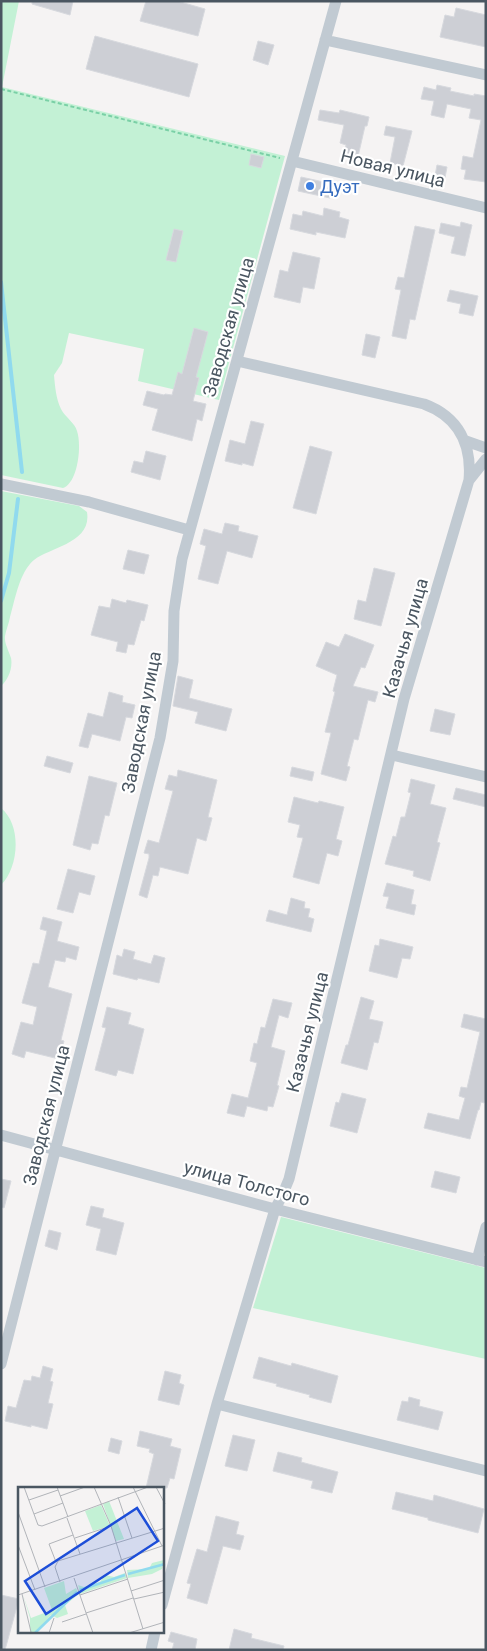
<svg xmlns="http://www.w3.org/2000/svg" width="487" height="1651" font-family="Roboto,sans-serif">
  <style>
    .green { fill: #c3f1d5 }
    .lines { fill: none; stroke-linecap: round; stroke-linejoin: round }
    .stream { stroke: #90daee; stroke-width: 4 }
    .building { fill: #cdcfd5; stroke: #d7d9de }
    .path { stroke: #7ad0a6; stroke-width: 2; stroke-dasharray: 4 2.5; stroke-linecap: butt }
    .minor { stroke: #c1cad2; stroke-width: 11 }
    .shop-dot { fill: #3f7fe0; stroke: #fff; stroke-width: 2 }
    .labels { text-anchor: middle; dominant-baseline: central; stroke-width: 4.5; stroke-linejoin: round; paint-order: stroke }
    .street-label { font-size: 18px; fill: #4a5661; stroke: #fff }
    .shop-label { font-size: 18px; fill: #366cbe; stroke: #fff; text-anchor: start }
    .inset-river { fill: none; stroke: #90daee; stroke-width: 2.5 }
    .inset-road { fill: none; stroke: #b1b4b9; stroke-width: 1 }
    .view { fill: #1d4ed8; fill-opacity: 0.15; stroke: #1d4ed8; stroke-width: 2.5 }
    .inset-edge { fill: none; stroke: #4a5661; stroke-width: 2.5 }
  </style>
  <rect width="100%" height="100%" fill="#f5f3f3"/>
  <!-- green -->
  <path class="green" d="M1 1H19L2 87 285 156 219 400 138 381 144 349 69 333 62 363 54 375C55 386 56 399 61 409 65 417 75 423 77 431 82 445 78 483 63 488L1 475Z
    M1 491 79 506 87 512C92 543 50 547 34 560 30 563 26 569 24 573 17 586 14 603 10 617 9 623 6 630 5 636 4 643 9 651 11 658 13 668 8 680 1 686Z
    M1 808C22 825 19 867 1 885Z
    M281 1217 486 1268V1359L253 1308Z"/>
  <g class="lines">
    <!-- stream -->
    <path class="stream" d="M1 282 22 472
      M1 601 9 573 18 499"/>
  </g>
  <!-- building -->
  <path class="building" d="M32 1H73L70 15 32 4Z
    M146 1H177L205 9 198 36 140 21Z
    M456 8 486 15V47L440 37 445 15 454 17Z
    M95 36 198 64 189 97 86 69Z
    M258 41 274 45 268 65 253 60Z
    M437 85 451 88 450 91 474 96V94L486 96V182L464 179 466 170 461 169 463 156 473 158 481 120 469 118 471 109 447 104 444 118 431 115 434 101 421 99 424 87 436 90Z
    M320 110 339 113 340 110 369 117 367 126H365L357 161 344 158 346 145 340 143 344 125 318 120Z
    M386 126 412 131 403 166 390 163 395 137 384 135Z
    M251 154 264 157 261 168 249 165Z
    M437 165 447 167 444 183 434 181Z
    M301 177 333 184 330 198 298 191Z
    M324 208 340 212 339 217 349 220 345 238 316 232V235L290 229 293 214 302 216 303 211 323 216Z
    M461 222 472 225 465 256 451 253 455 237 439 233 441 223 460 227Z
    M415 226 435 230 415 320 410 319 406 339 392 336 401 290 395 289 398 277 404 278Z
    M174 229 183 231 176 262 166 260Z
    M293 252 320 258 314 289 303 287 300 303 274 297 280 270 288 272Z
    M450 290 478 296 473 316 459 313 461 304 447 301Z
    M194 328 208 332 196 377 199 378 193 401 206 404 202 421 197 419 192 441 152 430 158 409 143 405 147 391 164 395 165 394 172 395 178 372 182 374Z
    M366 334 380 337 375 358 362 355Z
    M251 421 264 424 253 466 242 463V465L225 461 230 440 245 444Z
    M310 446 332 452 316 514 293 508Z
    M146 451 166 456 160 480 131 472 134 461 143 463Z
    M225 523 239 526 238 531 258 536 252 558 227 551 218 584 198 579 206 546 200 544 204 529 222 534Z
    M128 550 149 555 144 574 123 569Z
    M374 568 395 573 381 626 354 619 358 600 366 602Z
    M112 599 126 603 127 600 148 605 144 621 141 620 134 645 128 644 126 653 116 651 118 642 91 635 99 606 110 608Z
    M345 634 374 645 365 668 361 667 353 686 378 692 375 702 368 700 358 740 354 739 347 766 350 767 346 781 321 774 331 733 325 732 335 692 333 691 337 675 316 666 326 642 339 647Z
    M178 676 193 680 189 698 232 709 226 731 195 723 198 712 173 706Z
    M109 692 123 696 122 702 135 705 132 718 126 717 120 741 92 734 88 748 79 746 88 713 103 717Z
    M435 709 455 714 450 735 430 731Z
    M47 756 73 763 70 773 44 766Z
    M292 767 314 772 312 781 290 776Z
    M178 770 217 780 208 817 212 818 206 841 197 838 188 874 160 867 158 876 153 875 147 898 139 895 149 858V854L144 853 148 840 159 843 173 791 165 789 169 775 177 777Z
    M89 776 117 783 109 816 105 815 98 844 92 843 90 850 73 845Z
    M411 779 435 785 430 804 446 808 437 842 440 843 430 881 413 876 414 871 385 864 393 836 396 837 401 817H405L411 793 408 792Z
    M456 788 486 795V807L453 799Z
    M294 797 318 803 319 801 344 807 336 839 342 841 338 856 327 853 319 884 293 877 303 838 297 837 300 825 288 822Z
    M68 869 95 876 90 895 79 892 73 913 57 909Z
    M387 883 414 890 411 904 416 905 414 915 386 908 389 897 383 896Z
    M291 898 305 902 304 908 310 909 308 917 314 919 311 932 266 921 269 910 287 915Z
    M43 917 62 922 57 941 79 947 76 960 66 957 65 962 55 960 48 987 72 994 61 1040 64 1041 59 1059 26 1051 24 1058 12 1054 21 1022 33 1025 37 1007 22 1003 33 963 39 964 47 931 40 929Z
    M380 939 413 947 410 959 402 958 397 978 369 971 375 945 379 946Z
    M124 949 135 952 133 959 151 964 154 955 165 958 159 983 138 978 137 980 113 974 117 955 122 957Z
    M361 997 374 1001 369 1019 383 1022 378 1043 374 1042 367 1070 341 1063 346 1045H348Z
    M273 999 292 1003 288 1018 279 1015 271 1047 285 1051 277 1085 279 1086 273 1107 268 1106 267 1111 247 1106 244 1117 227 1113 232 1094 248 1098 257 1063 250 1061 254 1043 257 1044 261 1027 265 1028Z
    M107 1007 131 1013 128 1024 144 1029 133 1074 118 1070 116 1076 95 1070 106 1028 102 1027Z
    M464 1014 486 1019V1097L484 1103 481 1102 479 1110H478L470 1139 424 1128 428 1113 459 1120 465 1098 459 1096 461 1087 467 1088 480 1032 461 1027Z
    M342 1093 366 1099 357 1133 330 1126 336 1102 339 1103Z
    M435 1171 460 1177 456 1193 431 1187Z
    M1 1179 11 1181 4 1208 1 1207Z
    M91 1206 104 1209 102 1217 124 1223 116 1255 96 1250 101 1229 86 1225Z
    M49 1230 61 1233 57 1250 45 1246Z
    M259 1357 291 1366 292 1363 338 1376 331 1403 309 1397 310 1395 276 1386 277 1384 253 1378Z
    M43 1366 53 1369 50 1381 53 1382 48 1403 53 1404 47 1429 31 1425V1427L5 1421 8 1406 16 1408 24 1380 31 1381 32 1376 40 1378Z
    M165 1371 181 1375 179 1383 184 1385 179 1405 158 1400Z
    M409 1397 420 1400 419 1406 443 1412 438 1430 397 1420 402 1401 408 1402Z
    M140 1431 172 1439 170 1446 181 1449 174 1479 170 1478 167 1488H146L154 1454 149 1452 150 1449 137 1446Z
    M233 1435 255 1440 247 1471 225 1466Z
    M111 1438 122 1441 119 1454 108 1451Z
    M278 1452 302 1458 301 1462 338 1472 332 1493 311 1488 313 1481 273 1471Z
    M396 1492 433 1501 434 1495 484 1509 478 1533 428 1520V1518L392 1509Z
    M216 1516 239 1522 236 1534 244 1536 240 1550 223 1546 207 1604 187 1598 191 1584 187 1583 197 1549 207 1552Z
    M1 1595 19 1599 5 1650H1Z
    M234 1629 252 1634 251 1638 284 1646 283 1650H229Z
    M171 1632 197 1639 195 1650H172L174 1643 168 1641Z"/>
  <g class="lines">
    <!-- path -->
    <path class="path" d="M1 89 280 158"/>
    <!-- minor -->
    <path class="minor" d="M325 40 486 75
      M292 161 486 208
      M466 441 486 448
      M470 479 486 459
      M1 484 89 502 189 530
      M392 755 486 777
      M1 1135 275 1209 486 1262
      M477 1260 486 1227
      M1 1364 160 738 173 661 174 611 182 559 336 1
      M217 1404 486 1471
      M162 1605 217 1404 275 1209 282 1196 289 1179 404 699 469 480C472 445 459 417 424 404L237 361
      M151 1650 155 1632"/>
  </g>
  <!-- markers -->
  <circle class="shop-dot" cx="310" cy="186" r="5"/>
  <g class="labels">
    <!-- street labels -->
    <g class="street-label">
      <text transform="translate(393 168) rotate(14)">Новая улица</text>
      <text transform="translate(228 327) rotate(-74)">Заводская улица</text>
      <text transform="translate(405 638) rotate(-74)">Казачья улица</text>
      <text transform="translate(141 722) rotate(-79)">Заводская улица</text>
      <text transform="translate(307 1032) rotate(-76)">Казачья улица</text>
      <text transform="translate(46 1115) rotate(-76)">Заводская улица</text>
      <text transform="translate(247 1183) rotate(15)">улица Толстого</text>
    </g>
    <!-- shop labels -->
    <g class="shop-label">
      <text x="320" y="186">Дуэт</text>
    </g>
  </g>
  <!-- overview -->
  <g transform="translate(18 1487)">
    <rect width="146" height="146" fill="#f5f3f3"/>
    <path d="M91 14 93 19 106 52 98 54 85 17ZM83 18 92 39 75 44 67 24ZM146 73 144 82 134 87 110 91 109 83 131 82 134 76ZM107 86 109 91 62 107 60 98 66 100 82 95 87 88 96 90ZM46 94 48 107 58 101 61 107 47 118 50 127 39 131 33 128 17 146H12V131L5 108 13 131 34 123 26 101Z" fill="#c3f1d5"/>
    <path class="inset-river" d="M110 87 147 77M62 103 107 88M17 146 59 105"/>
    <path class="inset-road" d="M6 0 20 38 24 39 130 0M39 0 50 30M76 0 93 39 125 142M115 0 144 59M138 0 147 17M42 9 67 0M100 10 114 51M11 13 40 3M0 25 27 100M16 27 45 16M49 31 62 67M57 51 93 39M0 58 17 103M38 75 31 57 55 48M56 91 75 146M42 95 37 80 40 74 147 41M113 104 147 93M4 107 13 145M0 108 147 58M62 108 110 92M116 112 147 105M68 126 115 111M44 135 68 127M31 146 36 131M111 146 147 135"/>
    <path class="view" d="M119 21 140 54 28 127 7 94Z"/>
    <rect width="146" height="146" class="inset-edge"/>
  </g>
  <!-- border -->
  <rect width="487" height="1651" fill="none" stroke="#4a5661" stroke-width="5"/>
</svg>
